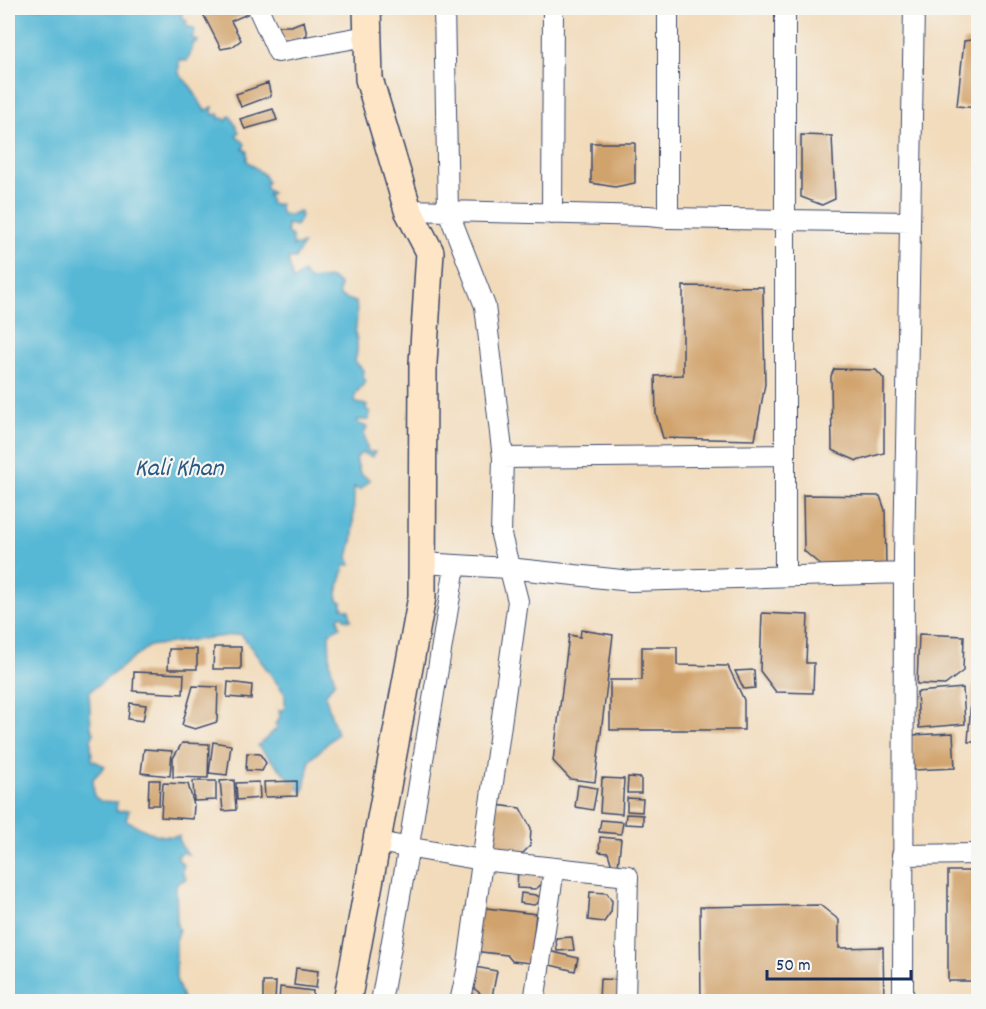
<svg xmlns="http://www.w3.org/2000/svg" width="986" height="1009" font-family="Dekko,sans-serif">
  <style>
    .water { fill: #57b8d5; stroke: #39749a; stroke-width: 1.5 }
    .building { fill: #d1a36c }
    .lines { fill: none; stroke-linecap: round; stroke-linejoin: round }
    .street-casing { stroke: #3b496c; stroke-width: 22 }
    .secondary-casing { stroke: #3b496c; stroke-width: 30 }
    .street { stroke: #fff; stroke-width: 20 }
    .secondary { stroke: #fde5c5; stroke-width: 27 }
    .labels { text-anchor: middle; dominant-baseline: central; stroke-width: 4.5; stroke-linejoin: round; paint-order: stroke }
    .water-label { font-size: 26px; font-style: italic; fill: #2d5882; stroke: #f6f6f2 }
  </style>
  <rect width="100%" height="100%" fill="#f6f6f2"/>
  <filter id="ink" filterUnits="userSpaceOnUse"><feTurbulence type="fractalNoise" baseFrequency=".0167" numOctaves="2"/><feDisplacementMap in="SourceGraphic" scale="12" xChannelSelector="R" yChannelSelector="G"/><feConvolveMatrix kernelMatrix="1 2 1 2 8 2 1 2 1" color-interpolation-filters="sRGB"/></filter>
  <filter id="wash" filterUnits="userSpaceOnUse"><feTurbulence type="fractalNoise" baseFrequency=".008" numOctaves="4" result="noise"/><feDisplacementMap in="SourceGraphic" scale="24" xChannelSelector="R" yChannelSelector="G"/><feGaussianBlur stdDeviation="1.35" result="paint"/><feColorMatrix in="noise" values="0 0 0 0 0 0 0 0 0 0 0 0 0 0 0 0 0 1.4 0 .05"/><feComposite in="paint" operator="in"/></filter>
  <g filter="url(#wash)">
    <rect width="100%" height="100%" fill="#f2dbbb"/>
    <!-- water -->
    <path class="water" d="M8 8H181L183 12 181 17 187 21 185 26 193 28 195 30 192 38 198 41 193 44 192 50 187 61 179 60V74L191 87 205 111 213 107 212 111 213 115 219 114V119L223 118 226 121 229 116 231 117 239 132 236 135 245 144 243 149 247 151V161L264 175 267 181C265 187 266 190 272 193L268 195 272 205 280 204 281 214C287 217 293 214 299 211 303 216 299 221 296 226L287 224V233L292 236 293 246 303 244 295 259H288L293 281 303 272 309 280 332 278 340 285 339 294 341 297 356 302C357 308 357 327 355 332 358 342 358 351 355 361L364 371 362 375 366 381C361 389 352 393 356 403L367 405 366 409 370 412 369 420H357L359 424 367 427 364 434 368 452H375L373 457 361 453 356 459 360 473 370 480 360 490 354 487 353 537 348 557 351 565H345L337 593 338 600 342 602V608L349 610 351 620 344 619V616H340L338 618 340 627 329 633 330 664 335 681 325 695 337 734 310 760 303 793 258 746 278 727 275 724 280 718 279 710 285 709V694L241 634 149 646 89 692 91 728 94 733 91 740 92 760 105 766 93 779 94 796 100 801 117 802 116 811 129 810 126 820C145 830 157 839 179 836L180 844 188 854 182 852 178 856 179 861 184 865 182 871 186 879 176 884 177 926 179 929 176 941V979L184 1001H8Z"/>
    <g id="blocks">
      <!-- building -->
      <path class="building" d="M200 8H253L254 11 231 21 241 40 232 47 221 49Z
        M304 21 307 35 295 41 282 40 277 26H291Z
        M978 39V108L957 106 964 41Z
        M268 83 271 96 241 107 236 94Z
        M273 109 277 120 245 129 240 119Z
        M801 135 832 136 835 199 822 205 801 197Z
        M591 143H635V183L615 187 591 183Z
        M683 286 763 287 765 384 755 440 663 438 656 414 655 376 683 375Z
        M834 369 876 370 884 379V453L857 461 832 450 831 376Z
        M803 495 880 496 885 510 886 567H823L804 551Z
        M762 613 808 615 806 663H814L813 693 776 692 760 671Z
        M581 630 613 635 595 782 570 779 553 761 569 635 580 637Z
        M919 634 964 636 963 671 945 685 917 684Z
        M977 643H978V678H975Z
        M214 647H241V669H213Z
        M642 647H677V665L728 666 744 700V730H610V680H642Z
        M169 649H197V669H168Z
        M754 670 755 688 744 689 735 671Z
        M134 672 184 674 183 694 133 691Z
        M228 682 252 685 251 699 227 697Z
        M193 686 218 687 217 722 195 729 182 725Z
        M972 686H978V742H968Z
        M963 688 965 724 919 728 917 692Z
        M130 703 146 705 143 721 128 719Z
        M953 733 955 768 914 770 912 735Z
        M213 742 231 745 227 775 209 773Z
        M182 743 209 744 208 778 173 777V758Z
        M144 749 172 751 170 776 141 773Z
        M247 753 260 754 266 763 262 771 246 770Z
        M628 777 641 778V793H627Z
        M602 778 624 779 622 814 600 812Z
        M149 780H160L159 805H148Z
        M234 780 236 810 223 811 220 781Z
        M193 781H216V800L194 801Z
        M297 781V796L265 797 264 782Z
        M259 782 260 798 237 800 236 783Z
        M163 783 188 784 194 805 193 819 161 817Z
        M578 785 597 788 593 810 575 807Z
        M627 798 643 799 642 812 627 811Z
        M496 805 520 808 531 828 530 846 519 857 489 853Z
        M626 814 643 815V825L625 824Z
        M601 820 623 822 621 834 599 832Z
        M600 837 621 839 618 867 612 866 608 853 599 852Z
        M518 869 537 870 545 881 536 889 517 888Z
        M948 871H978V981H948Z
        M590 892 607 893 612 901 611 912 604 922 588 920Z
        M521 893 536 895 543 899 534 905 520 903Z
        M820 905 839 920V948L883 947 884 1002H701L700 907Z
        M478 907 536 914 531 963 512 961 507 955 473 951Z
        M572 937 574 950 557 951 556 938Z
        M549 951 578 958 575 971 546 964Z
        M475 967 497 971 491 1002 471 986Z
        M296 968 318 971 316 988 294 985Z
        M600 979 623 980 622 1002H599Z
        M263 982H276L275 1002H263Z
        M975 986H978V1002H973Z
        M280 987 313 991 312 1002H279Z"/>
    </g>
  </g>
  <g filter="url(#ink)">
    <use href="#blocks" fill-opacity="0" stroke="#3b496c" stroke-width="1.5"/>
    <g class="lines">
      <defs>
        <path id="street" d="M258 8 278 52 367 36
          M444 8 448 211 485 306 503 458 501 535 518 601 467 971 460 1002
          M668 8V218
          M408 210 648 216 668 218 910 222
          M552 214 553 8
          M503 458 785 455
          M422 563 508 568 631 581 904 573
          M785 576V8
          M377 842 482 860 628 876 625 1002
          M902 855 978 854
          M381 1002 406 863 455 566
          M534 1002 554 869
          M903 1002 904 556 914 8"/>
        <path id="secondary" d="M347 1002 422 597 423 363 430 252 408 210 369 79 367 8"/>
      </defs>
      <!-- street casing -->
      <use href="#street" class="street-casing"/>
      <!-- secondary casing -->
      <use href="#secondary" class="secondary-casing"/>
      <!-- street -->
      <use href="#street" class="street"/>
      <!-- secondary -->
      <use href="#secondary" class="secondary"/>
    </g>
  </g>
  <g class="labels">
    <!-- water labels -->
    <g class="water-label">
      <text x="179" y="469">Kali Khan</text>
    </g>
  </g>
  <!-- margin -->
  <rect width="986" height="1009" fill="none" stroke="#f6f6f2" stroke-width="30"/>
  <!-- scale -->
  <path d="M767 970v9h144v-9" fill="none" stroke="#1b2f5e" stroke-width="3"/>
  <text x="776" y="970" font-size="18" fill="#1b2f5e" stroke="#f6f6f2" stroke-width="4.5" paint-order="stroke">50 m</text>
</svg>
